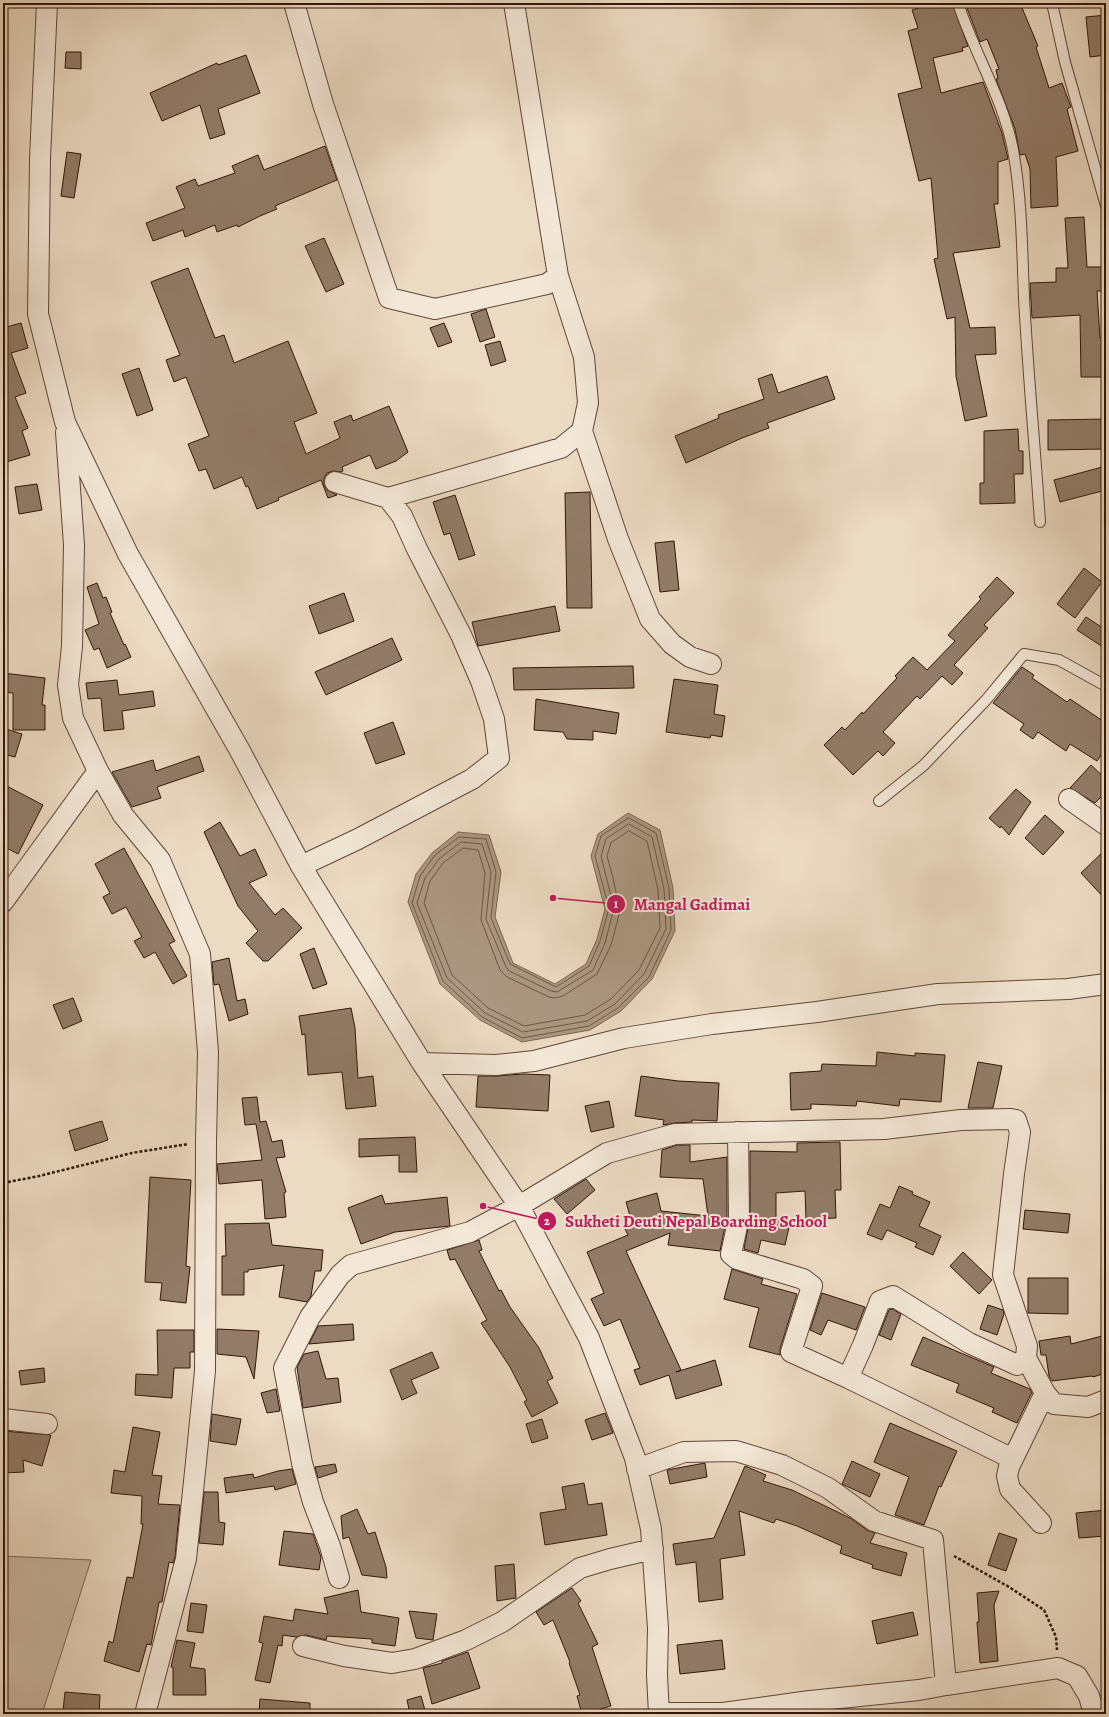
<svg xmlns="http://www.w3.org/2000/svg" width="1109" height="1717" font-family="Alegreya,serif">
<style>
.green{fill:#ccb9a3;stroke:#7e6756}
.water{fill:#ac9883;stroke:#7b6452}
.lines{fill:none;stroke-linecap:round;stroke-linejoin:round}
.shore{stroke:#6e5646;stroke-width:1}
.building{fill:#927c69;stroke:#311508}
.service-casing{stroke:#604637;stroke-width:12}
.minor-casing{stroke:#604637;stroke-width:22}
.path{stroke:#311508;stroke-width:2.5;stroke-dasharray:3 2;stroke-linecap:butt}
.service{stroke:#f3e8d8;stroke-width:10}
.minor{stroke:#f3e8d8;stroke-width:20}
.leader{fill:none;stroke:#c2185b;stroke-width:1.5}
.callout-dot{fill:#c2185b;stroke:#f3e8d8;stroke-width:1.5}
.mark-label{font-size:12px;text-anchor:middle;font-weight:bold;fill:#fff}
.callout-label{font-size:17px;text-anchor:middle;font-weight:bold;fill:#c2185b;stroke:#f3e8d8;stroke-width:4;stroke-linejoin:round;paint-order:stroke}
</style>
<rect width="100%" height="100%" fill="#ecdbc3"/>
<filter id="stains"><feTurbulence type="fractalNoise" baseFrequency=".005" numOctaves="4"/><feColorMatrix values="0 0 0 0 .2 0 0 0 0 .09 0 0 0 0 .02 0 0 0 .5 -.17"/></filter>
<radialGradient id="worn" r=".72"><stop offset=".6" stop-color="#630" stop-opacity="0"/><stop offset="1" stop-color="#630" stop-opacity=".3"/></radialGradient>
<path class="green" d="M3 1556 91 1560 42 1714H3Z"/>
<path class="water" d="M628 813 660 830 673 888 675 931 652 979 621 1011 590 1030 522 1042 480 1020 440 984 408 902 416 874 432 853 458 832 489 835 501 872 495 917 513 963 555 984 586 964 597 939 605 909 591 856 598 834Z"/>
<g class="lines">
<path class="shore" d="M629 818 656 833 669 888 671 930 649 977 618 1008 589 1026 522 1038 482 1017 443 981 412 903 420 876 435 855 459 837 486 839 496 872 491 918 510 964 556 987 589 966 600 941 609 908 595 856 601 836Z
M629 824 652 837 664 889 666 929 644 974 615 1004 587 1021 523 1032 485 1013 447 978 417 903 425 878 439 859 461 842 482 844 491 872 486 919 506 967 509 971 551 991 557 992 593 970 605 943 614 908 601 856 606 839Z
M629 831 647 841 658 890 660 928 639 970 611 999 585 1015 524 1026 488 1008 452 975 424 903 430 881 443 863 463 848 478 850 485 873 481 920 500 970 507 977 549 997 555 998 563 996 597 974 611 945 620 911 613 878 607 856 611 843Z"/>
</g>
<path class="building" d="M933 3H952L968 46 962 48 963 51 933 58 941 93 983 82 1002 133 1008 159 998 162V204H994L1000 247 953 253 970 328 995 327 996 354 975 355 987 416 965 421 956 376 955 317 947 319 934 259 938 258 931 178 919 181 898 94 922 88 908 31 918 28 912 10Z
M965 3H1020L1038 46 1036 47 1049 88 1062 83 1071 107 1067 109 1078 151 1056 157 1058 206 1031 208 1030 169 1025 154 1020 155 1015 129 996 79H998L996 70 999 69 987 39 980 42Z
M1106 15V55L1090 57 1086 17Z
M66 52H81V69L65 68Z
M246 55 260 93 218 109 225 134 210 139 200 105 162 121 150 93 217 63 218 65Z
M325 146 337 180 275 206 277 209 260 216 238 227 237 225 217 232 215 225 185 237 183 230 153 241 146 223 185 208 176 187 195 179 198 186 235 173 232 166 258 155 264 170Z
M67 152 81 154 74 198 61 196Z
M1084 217 1087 267H1106V291H1097L1100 338H1106V377H1081L1080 315 1032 318 1030 283 1056 282V268H1068L1065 218Z
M324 238 344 284 326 292 305 246Z
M188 268 215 338 224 335 234 363 288 341 317 413 294 422 306 454 340 438 334 422 351 415 353 421 389 406 408 452 396 461 376 469 370 455 342 467 343 471 341 472 333 471 327 473 324 478V485L327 490 337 495 328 498 321 480 278 498 279 500 257 509 248 486 246 487 242 477 214 489 206 469 199 471 188 444 209 436 186 377 174 382 166 360 180 355 151 282Z
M486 309 495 337 480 342 471 314Z
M21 323 28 348 11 353 26 393 15 397 28 428 22 431 30 455 6 462 3 454V328Z
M444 323 452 342 438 347 430 328Z
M500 341 506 361 491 366 485 345Z
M139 368 153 410 137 416 122 374Z
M772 374 778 393 827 376 835 399 767 423 769 428 742 438 686 463 675 436 719 418 718 415 764 399 758 379Z
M1106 419V449L1048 450V420Z
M1018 429 1019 451H1023V474H1014L1015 503 980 504V483H984V431Z
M1106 466V490L1060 502 1054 480Z
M37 484 42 510 19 514 15 487Z
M590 492 592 608H567L565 493Z
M455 495 475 555 459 560 450 533 444 535 433 502Z
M674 541 679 590 660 592 655 543Z
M1084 568 1102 582 1075 618 1057 604Z
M997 577 1014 593 984 625 988 628 954 665 963 673 952 685 942 676 920 699 917 696 883 732 895 743 883 756 878 751 853 775 824 745 842 727 845 730 862 712 863 714 897 678 895 676 913 657 927 670 955 641 948 635 981 599 979 597Z
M97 583 103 598 106 597 112 612 110 613 124 645 125 644 131 657 107 668 99 648 94 650 85 630 99 624 87 587Z
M344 593 354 621 319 634 309 606Z
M555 606 560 631 478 646 472 622Z
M1086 617 1106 630V649L1077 630Z
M392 638 402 660 326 695 315 672Z
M633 666 634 688 514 690 513 668Z
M1022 667 1034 675 1032 678 1067 702 1070 699 1106 723V748L1097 761 1070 744 1066 751 1038 732 1033 739 1020 730 1024 724 993 703Z
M3 673 45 678 42 705H45V730H13V693L3 692Z
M674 679 718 685 714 714 725 716 722 737 711 735 710 738 666 732Z
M117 680 119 695 153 691 155 706 122 711 124 729 104 731 101 698 88 699 86 683Z
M536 699 619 713 616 734 593 731V740L567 739 563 732 534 730Z
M393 722 405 754 376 764 364 733Z
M3 728 22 734 15 757 3 754Z
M199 756 204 771 157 787 161 798 132 807 112 772 153 760 156 771Z
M1091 765 1106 779V792L1095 803 1070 788Z
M3 784 43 805 18 854 3 846Z
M1016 789 1031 802 1009 835 1001 826 1000 828 989 818Z
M1045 815 1064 832 1043 855 1025 838Z
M220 822 240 856 255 849 267 875 249 883 275 915 283 908 302 928 268 961H263L246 943 258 931 238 906 204 832Z
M124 848 175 941 169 944 187 976 173 984 155 952 144 958 134 941 142 937 126 907 112 914 103 897 110 893 95 864Z
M1106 849V900L1081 873Z
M314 948 327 984 313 989 300 954Z
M229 958 237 1001 245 999 248 1014 229 1021 219 984 214 985 212 962Z
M73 998 82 1021 63 1029 53 1005Z
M351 1008 355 1028 358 1078 373 1076 376 1106 346 1109 342 1072 308 1075 305 1034 302 1035 299 1016Z
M877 1052 915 1056V1053L945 1055 941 1102 900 1099 899 1106 857 1101 856 1106 811 1104V1109L791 1110 790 1073 821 1071 822 1064 876 1066Z
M978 1062 1002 1066 993 1108H968Z
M523 1074 550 1075 548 1111 476 1107 478 1076H497Z
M641 1076 678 1081 719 1083 717 1121 692 1120V1122L675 1123 663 1125 664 1120 635 1116Z
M257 1097 260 1122 266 1121 272 1142 282 1140 285 1157 276 1158 286 1192 284 1193 286 1217 265 1219 262 1180 219 1184 217 1164 262 1160 256 1124 245 1125 242 1098Z
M609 1101 614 1127 591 1132 585 1106Z
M102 1121 108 1140 75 1151 69 1131Z
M415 1137 417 1172H399V1155L359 1157V1139Z
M840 1142 841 1190H835L836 1218 806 1219 805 1191 776 1193V1220L790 1223 785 1245 761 1240 758 1253 744 1249 750 1217V1151L797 1152V1143Z
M677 1145H690V1162L727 1157V1216L720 1251 668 1245 670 1233 626 1251 681 1370 676 1372 715 1360 722 1385 676 1399 669 1375 640 1385 634 1370 640 1368 620 1319 604 1326 591 1299 604 1293 587 1252 628 1235 624 1227 632 1223 626 1202 657 1193 661 1211 708 1216 703 1179 660 1177 662 1150Z
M150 1177 191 1180 186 1266 190 1267 186 1303 160 1300 162 1283 145 1282Z
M586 1179 595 1190 567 1214 554 1199Z
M899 1186 913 1192 912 1194 930 1202 919 1226 941 1236 933 1255 915 1247 917 1243 887 1230 882 1240 867 1234 880 1204 890 1208Z
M382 1195 385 1204 447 1197 450 1226 395 1232 361 1244 348 1208Z
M1025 1210 1070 1214 1068 1233 1023 1229Z
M269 1223 272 1245 323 1250 321 1271H315L311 1296 307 1302 279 1297 284 1265 248 1270V1272H244V1295H222V1256H226L225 1224Z
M479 1240 482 1250 479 1251 499 1291 501 1290 510 1307 539 1348 553 1378 547 1381 558 1403 532 1417 524 1402 527 1400 510 1367 481 1323 487 1320 455 1259 450 1260 447 1250Z
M963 1252 992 1280 979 1294 950 1266Z
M732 1269 763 1279 761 1284 797 1294 780 1349V1355L749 1347 759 1308 724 1299Z
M1028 1278H1068V1314L1028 1313Z
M822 1293 865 1307 856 1330 828 1320 821 1335 810 1330Z
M988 1305 1003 1310 1004 1314 997 1335 980 1329Z
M892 1309 901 1314 891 1340 879 1335 889 1310Z
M353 1324 354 1340 309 1344 318 1326Z
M217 1329 259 1331 254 1379 246 1357 217 1354Z
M157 1330H194V1352H190V1368H174L172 1398 135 1395 136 1374 158 1375Z
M1106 1335V1373L1093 1377 1092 1376 1052 1381 1049 1376 1046 1355H1041L1039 1341 1070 1336 1071 1344Z
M923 1337 994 1367 991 1373 1030 1389 1032 1392 1017 1423 992 1412 994 1408 956 1392 959 1384 911 1365Z
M318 1351 326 1379 338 1378 341 1402 303 1408 297 1367 304 1354Z
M432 1352 439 1368 411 1380 417 1393 402 1400 390 1370Z
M44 1368 45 1382 21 1385 19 1371Z
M276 1389 280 1411 267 1413 261 1393Z
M605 1413 613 1433 592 1440 585 1420Z
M212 1414 241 1419 236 1445 210 1441Z
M542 1419 548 1438 532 1443 526 1424Z
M890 1423 957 1451 941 1487 939 1486 924 1525 895 1515 909 1477 874 1462Z
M133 1427 160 1432 152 1475 162 1476 158 1504 180 1505 175 1557 173 1563 169 1562 162 1602H159L151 1645 147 1644 139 1672 104 1661 109 1641 113 1643 127 1577 133 1578 143 1524H141L142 1496 111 1493 114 1470 125 1472Z
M3 1431 51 1435 42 1466 23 1460 24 1472 3 1473Z
M852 1461 880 1474 870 1497 842 1484Z
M705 1463 707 1477 670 1484 667 1470Z
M335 1464 337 1472 318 1478 315 1467Z
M745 1466 766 1475 763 1481 792 1490 850 1518 867 1530 875 1533 870 1543 907 1553 901 1576 872 1568 873 1565 840 1553 842 1546 797 1526 776 1519 774 1523 739 1511 745 1555 720 1559 723 1599 699 1602 696 1562 676 1565 673 1544 714 1538Z
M292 1469 296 1484 275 1490 274 1486 226 1493 224 1478 253 1474 254 1478 278 1471Z
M584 1483 588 1505 602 1503 607 1535 545 1545 540 1513 566 1509 562 1487Z
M204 1492H218L219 1522 225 1523 223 1545 199 1543Z
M357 1509 368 1534 375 1532 386 1567 387 1578 362 1575 349 1537 343 1539 341 1516Z
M1106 1510V1536L1079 1538 1076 1513Z
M284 1531 313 1534 321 1557 319 1570 279 1565Z
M999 1533 1017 1539 1006 1571 988 1565Z
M514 1564 516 1598 497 1601 495 1566Z
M572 1588 581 1601 578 1603 598 1644 592 1647 611 1706 584 1714H582L577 1696 580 1695 569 1663 570 1662 553 1620 544 1625 536 1612Z
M358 1590 361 1612 399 1618 395 1646 372 1643V1639L327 1636 326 1640 306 1635 296 1637 283 1635 282 1646 278 1645 270 1683 255 1680 263 1643 259 1642 264 1616 293 1621 295 1609 328 1614 324 1598Z
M999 1591 994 1605 998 1661 980 1663 977 1622H979L977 1593Z
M191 1603 207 1605 203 1633 187 1631Z
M409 1611 437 1614 433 1640 416 1638Z
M913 1612 918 1635 877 1644 872 1621Z
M177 1640 195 1643 190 1667 205 1669 206 1695H173V1667H171Z
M722 1640 725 1669 680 1674 677 1645Z
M468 1652 480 1688 432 1704 423 1668 442 1663V1661Z
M65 1692 100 1695 99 1714 63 1711Z
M421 1696 426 1714H410L407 1700Z
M260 1699 310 1703V1714H259Z"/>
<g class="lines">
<g class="service-casing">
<path id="service" d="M958 3C974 53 1003 98 1013 150 1022 199 1022 249 1024 298 1028 373 1035 447 1040 522
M1052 3 1065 62 1106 206
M879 801 924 765 986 700 1024 654 1059 660 1106 686"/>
</g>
<g class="minor-casing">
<path id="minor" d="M47 3 40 158 38 314 65 422 128 554 239 749 301 866 422 1063 519 1206 589 1338 635 1458 651 1529 658 1628 657 1675 659 1714
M294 3 323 104 389 298 435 309 547 284 558 276
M514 3 558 276 584 357 588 403 582 431 618 539 650 619 672 644 690 657 711 664
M66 432 74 545 72 646 68 685 73 718 98 771 123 815 160 860 200 954 208 1052 206 1141 205 1371 196 1462 186 1559 145 1714
M335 482 388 498 561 448 582 431
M1069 799 1106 825
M301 866 358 839 472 779 499 758 494 719 481 681 461 635 417 549 402 516 388 498
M3 902 98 771
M422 1063 496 1065 534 1061 624 1038 712 1024 817 1012 938 994 1068 989 1106 984
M1026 1358 1045 1393 1054 1404 1088 1407 1106 1400
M848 1378 1013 1459
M3 1419 47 1424
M637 1469 684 1452 736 1451 782 1465 828 1488 874 1521 933 1540 946 1685
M1041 1523 1010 1489 1007 1476 1009 1467 1045 1393
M339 1578 330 1546 313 1502 302 1463 284 1368 310 1317 340 1275 351 1265 470 1232 519 1206 607 1153 675 1134 884 1129 961 1120 1011 1119 1016 1120 1020 1132 1014 1174 1003 1275 1027 1346 1026 1358 1017 1365 969 1343 893 1296 880 1301 863 1345 848 1378 791 1352 812 1286 803 1279 737 1259 731 1254 739 1217 738 1132
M303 1646 344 1656 392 1663 415 1659 466 1640 502 1622 580 1568 610 1559 653 1549
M659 1713H723L810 1701 919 1690 946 1685 1058 1668 1077 1676 1089 1696 1094 1714"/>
</g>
<path class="path" d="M3 1183 39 1176 132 1153 188 1144
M954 1556 1009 1587 1044 1610 1056 1637 1057 1650"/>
<use href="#service" class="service"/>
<use href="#minor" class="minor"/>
</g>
<path class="leader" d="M553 898L616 904M483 1206L547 1221"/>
<g class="callout-dot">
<circle cx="553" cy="898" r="4"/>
<circle cx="483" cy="1206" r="4"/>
<circle cx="616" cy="904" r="10"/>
<circle cx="547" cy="1221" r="10"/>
</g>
<g class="mark-label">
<text x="616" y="908">1</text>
<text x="547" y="1225">2</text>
</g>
<g class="callout-label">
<text x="692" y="910">Mangal Gadimai</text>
<text x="696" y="1227">Sukheti Deuti Nepal Boarding School</text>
</g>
<rect width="1109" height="1717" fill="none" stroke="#ecdbc3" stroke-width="16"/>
<rect x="4" y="4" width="1101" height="1709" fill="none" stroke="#311508" stroke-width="2"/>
<rect x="8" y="8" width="1093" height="1701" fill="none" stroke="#311508"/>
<rect width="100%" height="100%" filter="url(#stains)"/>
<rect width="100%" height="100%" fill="url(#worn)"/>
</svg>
